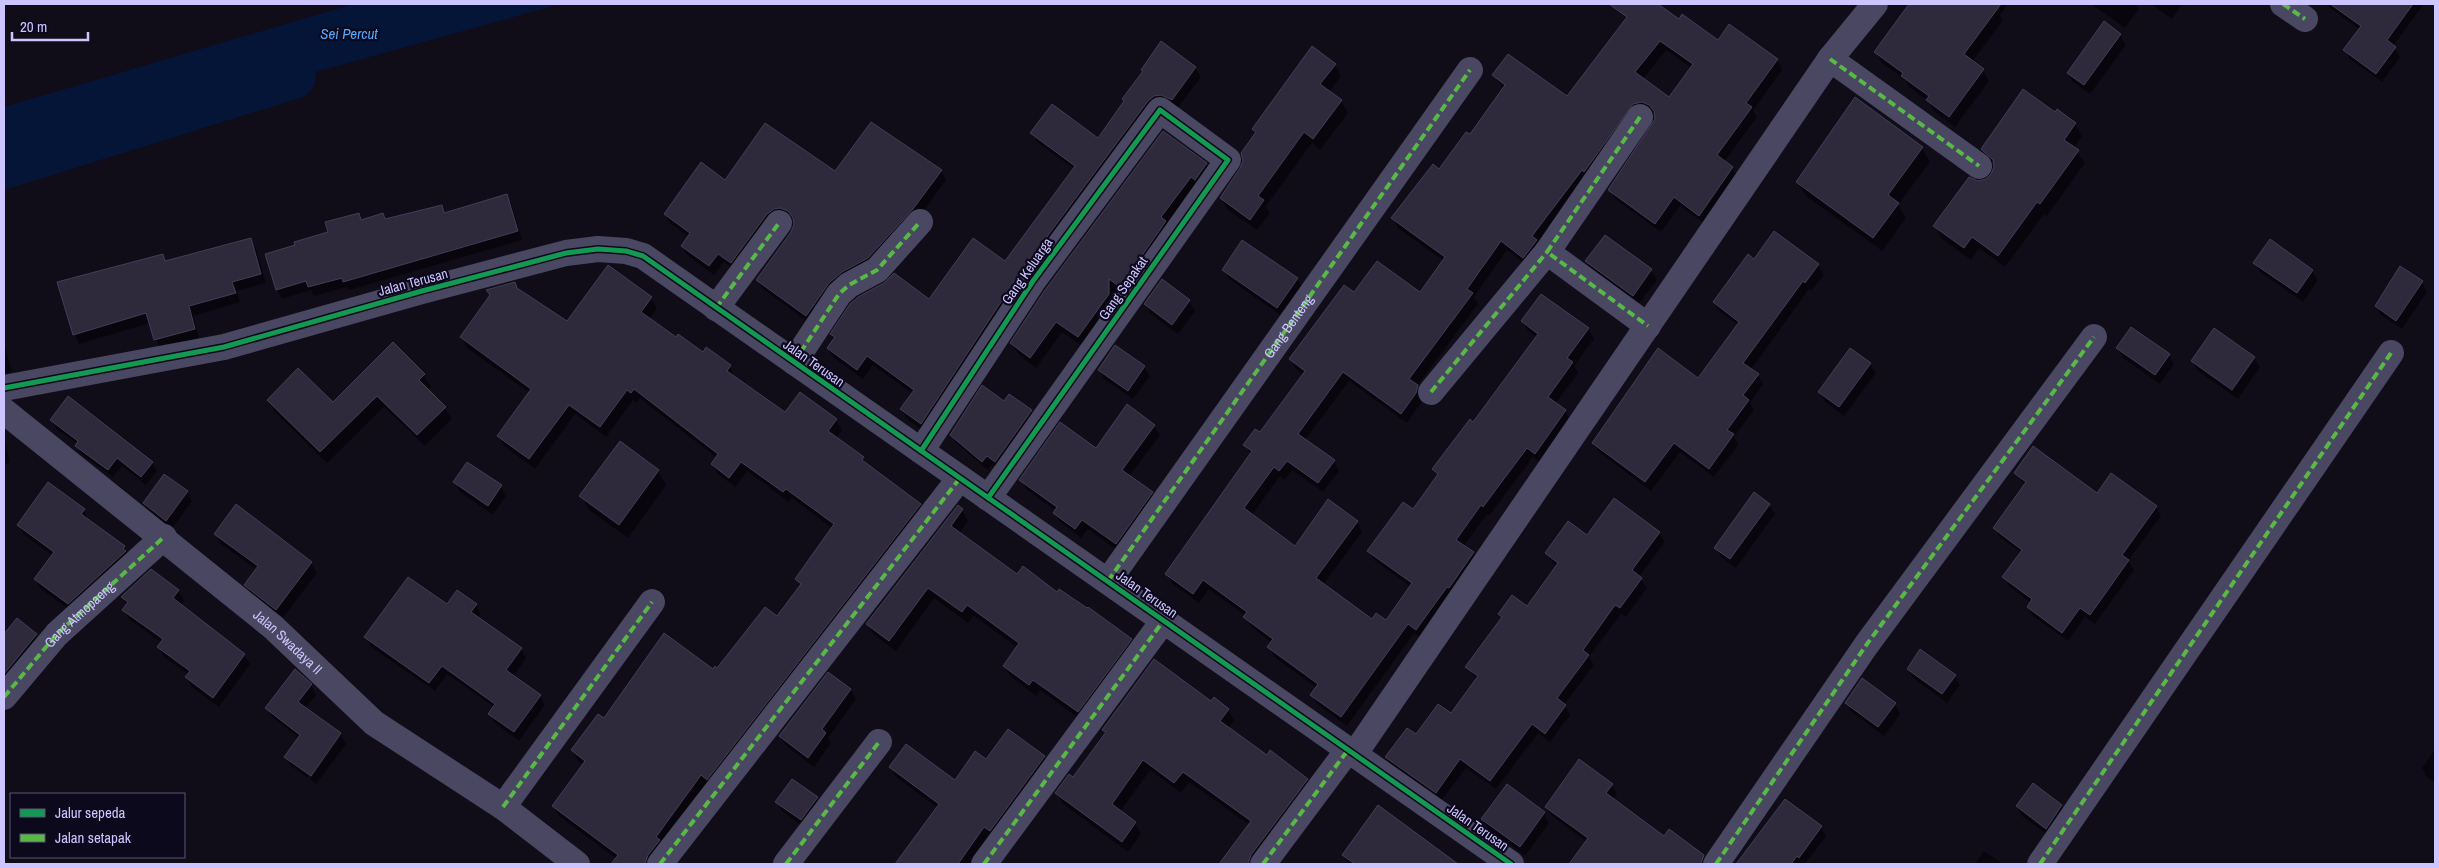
<svg xmlns="http://www.w3.org/2000/svg" width="2439" height="868" font-family="'Archivo Narrow',sans-serif">
<style>
.water{fill:#051538}
.shadow{fill:#0007;fill-rule:evenodd}
.lines{fill:none;stroke-linecap:round;stroke-linejoin:round}
.river{stroke:#051538;stroke-width:46}
.building{fill:#2e2a3c;stroke:#433e58;fill-rule:evenodd}
.minor{stroke:#494762;stroke-width:26}
.quiet{stroke:#58b947;stroke-width:4;stroke-dasharray:8 4;stroke-linecap:butt}
.cycleway-casing{stroke:#0d091c;stroke-width:8}
.cycleway{stroke:#139951;stroke-width:5}
.labels{text-anchor:middle;stroke-width:4.5;stroke-linejoin:round;paint-order:stroke}
.street-label{font-size:14px;fill:#cdc5ff;stroke:#0d091c}
.water-label{font-size:15px;font-style:italic;fill:#53a9ff;stroke:#0d091c}
</style>
<rect width="100%" height="100%" fill="#100d18"/>
<path class="water" d="M354 4H560L236 94 4 164V107Z"/>
<path class="shadow" d="M1629 4H1656L1679 20 1718 41 1777 60 1782 70 1753 111 1757 117 1724 162 1732 168 1737 177 1705 224 1680 206 1661 232 1615 199 1610 190 1656 119 1655 114 1648 112 1529 267 1507 250 1474 297 1478 304 1417 386 1423 396 1421 403 1407 423 1349 381 1305 440 1334 461 1339 471 1323 492 1292 470 1285 480 1280 476 1252 515 1295 547 1357 522 1362 532 1323 585 1372 620 1386 622 1411 587 1374 560 1369 551 1413 511 1438 477 1433 469 1473 424 1537 337 1528 331 1523 322 1588 329 1594 339 1574 366 1578 373 1555 404 1565 411 1571 421 1540 463 1533 457 1489 516 1487 514 1464 546 1473 552 1479 562 1422 639 1414 633 1347 726 1317 704 1312 695 1317 688 1274 657 1269 647 1272 643 1251 627 1246 616 1209 589 1199 603 1172 583 1167 574 1251 455 1245 445 1260 434 1303 375 1296 369 1290 359 1354 294H1420L1444 261 1398 228 1393 218 1470 136 1504 89 1493 75 1567 98 1626 19 1623 13ZM1666 50 1692 68 1670 99 1643 79Z
M1907 4H2008L2000 15 2003 20 1972 62 1983 70 1989 81 1955 127 1934 111 1928 101 1909 87 1905 80 1882 63 1876 52 1907 8Z
M2091 4H2136L2139 9 2125 28Z
M2151 4H2182L2172 19Z
M2325 4H2424L2393 46 2400 57 2382 82 2350 59 2345 50 2360 30Z
M2104 23 2120 35 2126 45 2090 94 2073 82 2068 73Z
M1335 65 1341 76 1329 92 1341 101 1348 113 1320 150 1312 143 1266 206 1270 213 1257 230 1228 210 1221 198 1242 169 1256 134 1254 129Z
M1195 67 1201 77 1177 109 926 433 906 418 901 409 912 393 873 365 863 379 834 358 828 348 835 339 832 334 929 300 1005 262 1074 169 1037 142 1032 133 1098 139 1144 72 1142 70Z
M2056 114 2075 124 2082 136 2074 148 2085 163 2047 216 2044 214 2005 267 1979 248 1971 260 1942 239 1935 226 1978 182 1986 181 1992 175 1995 167 1982 149Z
M1163 133 1206 164 1212 175 1126 297 1115 288V305L1084 347 1062 332 1036 368 1018 354 1011 343Z
M1922 148 1930 162 1898 205 1906 218 1882 251 1806 196 1797 182Z
M941 171 946 180 918 219 812 325 763 289 757 280 792 232 795 220 786 217 737 271 724 262 714 275 687 255 682 246 689 237 670 223 665 214 725 181 835 173Z
M506 196 512 205 522 240 349 290 347 287 314 296 311 290 282 299 277 290 297 246 330 233 359 214 362 221 383 215 386 220 441 207 445 214Z
M1774 233 1818 265 1824 275 1811 291 1809 289 1751 370 1758 375 1763 384 1750 403 1754 410 1734 437 1738 445 1714 477 1680 452 1651 491 1599 452 1593 443 1698 379 1738 325 1720 312 1714 302 1755 260Z
M1605 236 1651 270 1657 280 1638 305 1592 271 1587 262Z
M250 240 256 249 266 283 237 291 240 302 193 316 199 338 160 349 150 323 79 344 74 334 162 255 166 262Z
M2255 263 2312 271 2318 280 2303 302 2260 272Z
M1223 270 1297 279 1303 288 1283 317 1229 279Z
M1162 281 1189 301 1195 311 1178 334 1151 314 1145 304Z
M2422 282 2427 292 2402 329 2381 315 2376 306Z
M515 283 519 291 568 323 651 298 657 308 649 319 676 339 730 366 735 378 785 414 836 420 842 430 836 438 863 458 868 466 920 505 926 515 655 864H619L617 859 559 816 553 806 584 765 578 761 572 750 604 720 717 670 777 618 801 586 796 579 832 528 792 498 789 502 747 471 735 487 718 474 712 464 717 458 640 398 637 403 633 400 606 437 575 414 535 469 504 446 498 436 530 393 467 348 461 337Z
M4 343 12 372 4 374Z
M2117 348 2169 355 2174 364 2160 384 2123 358Z
M2254 358 2260 367 2238 399 2198 371 2192 361Z
M1870 364 1876 373 1844 416 1825 402 1819 392Z
M1144 367 1150 376 1133 399 1104 379 1099 370Z
M424 375 431 387 427 390 445 408 452 419 425 446 384 407 327 463 275 412 268 400 333 404Z
M1004 403 1031 411 1036 420 1000 470 992 464 988 470 956 443 951 435Z
M52 420 152 463 157 471 146 485 122 466 113 477 81 454 76 446 78 444 56 429Z
M1154 426 1160 435 1129 477 1152 493 1157 502 1121 553 1088 529 1081 538 1060 522 1054 513 1056 511 1026 489 1021 480Z
M4 435 10 463 4 464Z
M658 471 666 485 628 538 589 510 581 496Z
M2015 473 2097 495 2156 507 2161 516 2128 561 2134 570 2095 624 2085 617 2068 641 2033 616 2028 607 2031 603 2009 586 2004 577 2021 553 2000 537 1994 528 2025 485Z
M455 482 501 486 506 496 493 515 460 492Z
M187 492 192 501 172 529 149 513 144 503Z
M1769 505 1775 514 1736 568 1721 557 1716 548Z
M236 506 311 563 317 573 282 619 251 594 246 585 257 570 221 544 216 535Z
M84 510 88 521 124 546 129 556 74 613 41 589 35 579 52 555 24 535 19 525Z
M962 510 968 521 959 534 1018 576 1057 593 1131 640 1137 651 1084 722 1040 690 1036 696 1011 677 1004 666 1018 648 974 616 968 623 934 598 896 651 874 635 867 624Z
M1659 533 1665 542 1639 577 1647 588 1626 617 1621 614 1589 657 1594 665 1564 705 1570 715 1550 742 1538 733 1496 789 1466 768 1441 801 1392 767 1387 758 1451 715 1477 680 1467 667 1502 618 1500 614 1527 608 1557 567 1552 562 1546 553 1587 536Z
M151 571 178 591 184 600 180 605 244 655 250 664 219 707 192 687 186 678 189 675 164 657 158 647 162 643 129 619 124 610 127 605 122 597Z
M476 605 481 614 478 618 521 649 526 658 513 677 540 696 545 705 519 741 495 723 490 714 494 707 447 674 435 691 371 647 366 637 447 606Z
M17 620 36 635 41 644 4 688V636Z
M1908 669 1955 676 1960 685 1947 703 1913 678Z
M311 685 316 695 305 709 340 734 346 744 316 784 310 779 341 736H338L308 778 291 766 286 757 299 738 272 717 267 708Z
M850 689 856 699 828 738 831 743 814 767 785 745 780 736Z
M1211 703 1228 710 1234 720 1229 728 1267 756 1307 779 1313 790 1258 864H1221L1250 825 1189 782 1181 793 1150 770 1120 812 1135 823 1141 834 1128 852 1063 804 1057 793 1074 779 1106 734 1103 730Z
M1846 703 1895 704 1900 714 1884 736 1852 712Z
M2435 749V783L2427 777 2422 768Z
M1044 757 1050 766 990 836 970 864H895L938 808 896 777 890 767 955 782 986 761Z
M1612 785 1617 794 1613 800 1665 837 1703 855 1708 864H1578L1575 858 1587 842 1552 816 1546 807Z
M817 798 822 808 806 829 782 811 777 802Z
M2061 806 2067 815 2052 838 2022 816 2017 807Z
M1544 813 1549 823 1525 856 1488 828 1483 819Z
M1821 827 1826 836 1805 864H1743L1741 860Z
M1984 851 2003 864H1975Z
M1343 855 1445 856 1450 864H1349Z"/>
<g class="lines">
<path class="river" d="M4 166 293 76"/>
</g>
<path class="building" d="M1609 4H1658L1679 19 1682 14 1718 40 1729 24 1778 59 1746 103 1752 107 1717 155 1733 167 1699 216 1674 197 1655 224 1608 190 1655 119 1654 111 1649 105 1642 102 1633 104 1584 172 1582 170 1532 236 1537 240 1523 258 1501 241 1467 289 1473 293 1409 379 1418 385 1416 393 1401 414 1343 372 1298 434 1335 460 1318 483 1287 461 1279 471 1274 467 1244 508 1295 546 1328 499 1358 521 1316 578 1372 619 1376 613 1386 620 1412 583 1367 551 1403 502 1413 509 1438 474 1432 469 1470 419 1473 422 1538 334 1521 321 1541 294 1589 328 1567 358 1573 362 1548 397 1566 410 1535 454 1527 448 1483 507 1481 505 1456 540 1474 552 1449 588 1447 587 1416 630 1408 624 1341 717 1310 695 1318 684 1267 647 1273 639 1243 617 1247 612 1203 580 1193 594 1165 574 1252 451 1243 445 1255 429 1260 432 1305 371 1289 359 1344 285 1354 292 1377 261 1420 292 1445 257 1391 218 1433 164 1439 169 1466 132 1470 134 1505 85 1492 75 1508 54 1567 96 1627 17ZM1660 41 1693 64 1669 97 1635 72Z
M1909 4H2001L1964 54 1984 69 1949 117 1926 100 1929 96 1901 76 1903 73 1874 52Z
M2330 4H2413L2387 40 2396 47 2376 74 2343 50 2361 26Z
M2104 21 2121 34 2084 85 2067 73Z
M1161 41 1196 67 1172 100 1161 95 1154 96 1148 101 1020 273 921 424 900 409 914 390 867 356 857 370 827 348 835 337 830 334 850 304 858 297 884 283 894 273 929 299 973 238 1005 261 1075 166 1030 133 1052 104 1098 138 1124 101 1122 99 1143 71 1141 70Z
M1312 46 1336 64 1320 84 1342 100 1313 139 1304 132 1258 196 1264 200 1250 220 1220 198 1240 168 1243 161 1241 153 1256 132 1252 129Z
M2023 89 2055 112 2057 109 2076 123 2064 140 2079 150 2040 204 2037 202 1998 256 1972 237 1964 248 1933 226 1969 177 1978 181 1986 179 1991 174 1994 167 1993 160 1981 149Z
M1855 97 1923 147 1888 195 1899 203 1873 238 1796 182Z
M871 122 942 170 913 209 868 258 842 272 829 283 806 316 756 280 791 232 794 224 793 218 788 211 780 208 774 209 767 214 731 263 718 254 709 266 681 246 690 233 664 214 701 162 725 180 765 123 835 171Z
M1163 131 1207 163 1195 180 1191 177 1161 217 1166 221 1120 287 1109 279V294L1078 337 1056 322 1030 358 1010 343 1045 290Z
M507 194 518 231 343 282 342 278 308 287 306 281 276 290 265 254 295 245 294 242 328 232 325 222 359 213 361 220 383 213 385 219 442 205 444 213Z
M1774 231 1819 264 1805 283 1803 281 1743 363 1759 374 1743 395 1749 400 1727 430 1734 434 1709 469 1674 443 1645 482 1592 443 1658 348 1698 378 1739 322 1713 302 1748 254 1754 259Z
M1605 235 1652 269 1633 296 1585 261Z
M251 238 261 274 232 282 236 293 189 306 195 329 154 340 146 313 73 335 57 282 163 254 165 261Z
M2270 239 2313 270 2297 293 2253 263Z
M1242 240 1298 278 1277 308 1222 270Z
M608 265 652 297 641 312 676 337 678 334 703 352 706 347 731 365 727 371 785 412 800 392 837 419 828 431 864 457 862 460 921 504 707 780 701 775 656 837 660 840 648 855 645 864H611L618 855 552 806 585 761 571 750 598 714 604 718 664 633 713 669 715 666 717 668 765 607 777 616 801 584 795 579 834 524 786 489 783 492 741 462 729 478 711 464 718 454 634 389 631 393 627 390 600 427 569 405 529 459 497 436 531 389 460 337 490 295 486 290 515 282 517 288 567 321Z
M2400 266 2423 281 2396 321 2375 306Z
M1162 279 1190 300 1172 325 1144 304Z
M2131 327 2170 354 2155 375 2116 348Z
M2214 328 2255 357 2232 390 2191 361Z
M393 342 425 374 419 380 446 407 417 435 377 396 320 452 267 400 298 368 333 402Z
M1115 345 1145 366 1128 391 1098 370Z
M1850 348 1871 363 1839 407 1818 392Z
M982 385 1004 401 1009 394 1032 410 995 462 987 456 982 462 950 435Z
M68 396 153 462 141 477 117 458 108 470 75 446 78 441 50 420Z
M1127 404 1155 425 1122 470 1153 492 1116 544 1082 520 1075 529 1053 513 1057 507 1019 480 1060 422 1096 448Z
M620 441 659 470 619 525 579 496Z
M2033 446 2097 493 2111 473 2157 506 2122 555 2129 560 2090 615 2080 608 2062 633 2027 607 2032 599 2002 577 2022 550 1993 528 2026 482 2014 473Z
M467 462 502 485 488 506 453 482Z
M164 474 188 491 166 521 143 503Z
M48 482 85 509 81 514 125 546 123 549 126 551 68 604 34 579 54 552 17 525Z
M1754 492 1770 504 1730 559 1714 548Z
M1614 498 1660 532 1632 570 1642 578 1620 608 1615 605 1583 650 1589 655 1557 698 1566 705 1545 734 1532 724 1490 781 1460 759 1436 793 1385 757 1407 728 1416 734 1438 704 1451 713 1478 676 1465 667 1502 617 1498 614 1512 595 1527 606 1558 563 1545 553 1568 521 1587 535Z
M236 504 312 562 276 610 244 585 258 566 214 534Z
M958 505 963 509 951 526 1017 574 1023 566 1057 592 1059 589 1087 608 1088 607 1132 639 1078 712 1033 680 1029 685 1003 666 1019 643 967 605 962 612 928 588 889 641 866 624Z
M151 569 179 590 173 598 245 654 213 698 185 677 190 671 157 647 163 639 122 610 128 602 121 597Z
M408 577 447 604 457 590 477 604 471 612 522 648 506 670 541 695 514 732 488 714 495 704 442 666 429 683 364 637Z
M17 618 37 634 4 674V634Z
M1920 649 1956 675 1942 694 1907 669Z
M1154 659 1211 701 1214 697 1229 709 1220 721 1267 755 1270 750 1308 779 1251 855 1248 864H1219L1251 821 1183 772 1174 783 1143 760 1112 804 1136 822 1122 842 1055 793 1069 774 1073 777 1106 732 1102 730Z
M295 669 312 684 298 702 341 733 311 776 284 757 300 735 265 708Z
M828 672 851 689 822 729 826 733 808 758 779 736Z
M1862 678 1896 703 1878 727 1845 703Z
M1008 729 1045 756 990 831 984 827 958 864H895L939 804 889 767 906 744 955 780 975 751 986 759Z
M1579 759 1613 784 1606 793 1664 836 1669 829 1704 855 1701 864H1569L1588 838 1545 807Z
M792 779 818 797 801 820 775 802Z
M2033 783 2062 805 2046 829 2016 806Z
M1507 784 1545 812 1520 847 1481 819Z
M1785 799 1822 826 1799 858 1797 856 1791 864H1736Z
M1378 805 1420 836 1458 864H1355L1342 855Z"/>
<g class="lines">
<g class="minor">
<path d="M2283 4 2305 19"/>
<path d="M1830 59 1979 166"/>
<path d="M1640 117 1547 252 1648 326"/>
<path d="M716 308 779 223"/>
<path d="M794 362 839 294 849 285 877 270 920 222"/>
<path d="M4 388 224 347 422 291 566 253 598 249 626 251 643 256 1511 864"/>
<path d="M1431 392 1547 252"/>
<path id="s1" d="M4 411 273 627 374 723 503 807 577 864"/>
<path d="M921 451 1033 281 1160 110 1228 160 988 498"/>
<path id="s2" d="M1108 581 1470 70"/>
<path id="s3" d="M4 697 57 634 164 537"/>
<path d="M1354 755 1830 59 1875 4"/>
<path d="M503 807 652 602"/>
<path d="M660 864 960 478"/>
<path d="M786 864 879 742"/>
<path d="M984 864 1164 620"/>
<path d="M1263 864 1348 750"/>
<path d="M1716 864 1867 644 2094 337"/>
<path d="M2040 864 2391 353"/>
</g>
<path class="quiet" d="M2283 4 2305 19
M1830 59 1979 166
M1640 117 1547 252 1648 326
M716 308 779 223
M794 362 839 294 849 285 877 270 920 222
M1431 392 1547 252
M1108 581 1470 70
M4 697 57 634 164 537
M503 807 652 602
M660 864 960 478
M786 864 879 742
M984 864 1164 620
M1263 864 1348 750
M1716 864 1867 644 2094 337
M2040 864 2391 353"/>
<g class="cycleway-casing">
<path id="cycleway" d="M4 388 224 347 422 291 566 253 598 249 626 251 643 256 1511 864
M921 451 1033 281 1160 110 1228 160 988 498"/>
</g>
<use href="#cycleway" class="cycleway"/>
</g>
<g class="labels">
<g class="street-label">
<text transform="translate(1027 271) rotate(-55)" y="5">Gang Keluarga</text>
<text transform="translate(413 282) rotate(-15)" y="5">Jalan Terusan</text>
<text transform="translate(1123 288) rotate(-55)" y="5">Gang Sepakat</text>
<text dy="5" stroke="none"><textPath href="#s2" startOffset="312">Gang Benteng</textPath></text>
<text transform="translate(814 363) rotate(35)" y="5">Jalan Terusan</text>
<text transform="translate(1147 594) rotate(35)" y="5">Jalan Terusan</text>
<text dy="5" stroke="none"><textPath href="#s3" startOffset="112">Gang Atmopaeng</textPath></text>
<text dy="5" stroke="none"><textPath href="#s1" startOffset="366">Jalan Swadaya II</textPath></text>
<text transform="translate(1478 827) rotate(35)" y="5">Jalan Terusan</text>
</g>
<g class="water-label">
<text x="349" y="39">Sei Percut</text>
</g>
</g>
<rect width="2439" height="868" fill="none" stroke="#cdc5ff" stroke-width="10"/>
<rect x="10" y="793" width="175" height="65" fill="#0d091c" stroke="#5a5477"/>
<rect x="20" y="809" width="25" height="8" fill="#139951" stroke="#5a5477"/>
<text x="55" y="818" font-size="15" fill="#cdc5ff">Jalur sepeda</text>
<rect x="20" y="834" width="25" height="8" fill="#58b947" stroke="#5a5477"/>
<text x="55" y="843" font-size="15" fill="#cdc5ff">Jalan setapak</text>
<path d="M12 32v8h76v-8" fill="none" stroke="#cdc5ff" stroke-width="2.5"/>
<text x="20" y="32" font-size="15" fill="#cdc5ff" stroke="#0d091c" stroke-width="4" paint-order="stroke">20 m</text>
</svg>
